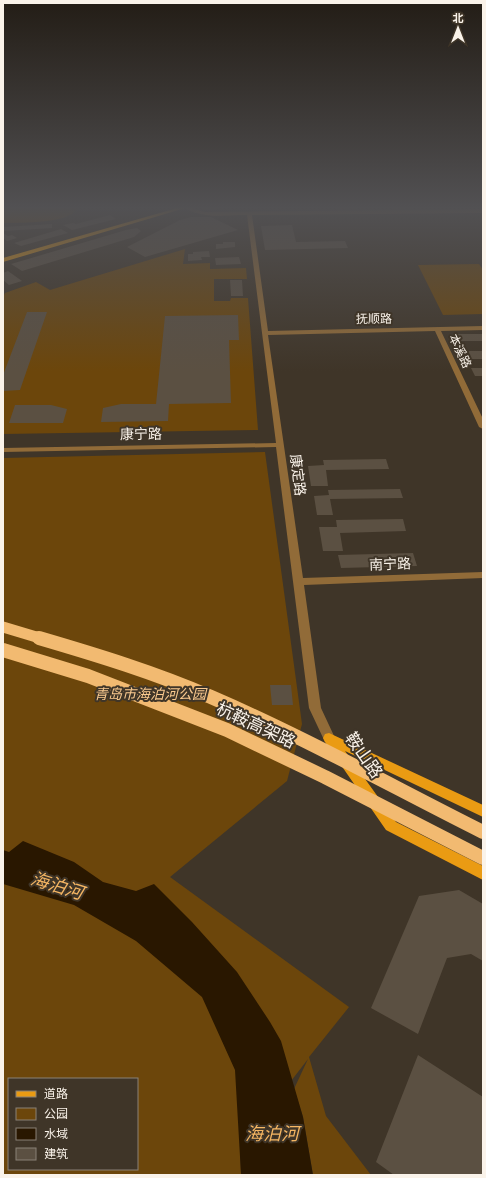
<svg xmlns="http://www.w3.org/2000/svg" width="486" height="1178" font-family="Bitter,'Noto Sans SC',serif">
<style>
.green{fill:#6c460b;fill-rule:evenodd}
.water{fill:#291700}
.building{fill:#5b5042}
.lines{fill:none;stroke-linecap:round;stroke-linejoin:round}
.minor{fill:#916b38;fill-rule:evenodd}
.major{fill:#ea9b13;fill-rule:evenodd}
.highway-bridge-far1{stroke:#f2ba71;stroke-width:11}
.highway-bridge{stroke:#f2ba71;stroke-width:14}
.labels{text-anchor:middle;stroke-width:4;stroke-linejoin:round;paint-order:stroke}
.far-street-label{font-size:12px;fill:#faf3ea;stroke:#3f3528}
.street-label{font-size:14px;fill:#faf3ea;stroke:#3f3528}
.park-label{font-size:14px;font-style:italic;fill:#faca8f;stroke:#3f3528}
.near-street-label{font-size:17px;fill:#faf3ea;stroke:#3f3528}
.near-water-label{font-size:18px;font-style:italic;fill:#f5b663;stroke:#3f3528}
</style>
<rect width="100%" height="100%" fill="#3f3528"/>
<path class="green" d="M3 206H78C73 225 19 222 3 223Z
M185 249 183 264 210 263V269L246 268 247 279H214V301H230L231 298H248L258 430 3 434V297L5 293 36 282 50 290Z
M479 264 483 270V314L443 315 418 265Z
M265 452 302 724 287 781 170 877 349 1007 309 1057 326 1116 371 1175H313L303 1117 294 1089 308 1059 240 1147 241 1174 244 1175H3V458ZM9 1079H137V1169H9Z"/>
<path class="water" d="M23 841 74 862 103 882 136 891 154 884 192 922 237 972 270 1022 281 1041 303 1117 313 1175 241 1174 235 1070 202 997 136 941 74 905 3 884V850L9 852Z"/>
<path class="building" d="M204 206H226V207L210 211 200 207Z
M337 206H386L387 208 337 209Z
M393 206H435L437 208 394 209Z
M110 215 116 219 72 230 63 225 73 223 76 224Z
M191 217H211L238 230 145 257 127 247 180 220Z
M52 224V228L3 231V227Z
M292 225 296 242 345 241 348 248 265 250 261 226Z
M137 228 141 231 134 237 22 271 11 264 126 230Z
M61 229 68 233 21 246 14 243Z
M3 233 8 236 12 235 17 238 7 241 3 238Z
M223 242H235V247L216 249V244H223Z
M209 251 210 257H201L202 260 188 261V254H193V252Z
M239 257 241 264 216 265 215 258Z
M8 271 22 281 9 285 3 280V273Z
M230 280H242L243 296H231Z
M27 312H47L20 390 3 391V375Z
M238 315 239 340H229L231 403 169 404 168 421 101 422 103 408 121 404H156L165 316Z
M453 334H483V341H457Z
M462 351H483V359H465Z
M471 368H483V376H475Z
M15 405H51L67 409 63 423H9Z
M386 459 389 469 326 470 328 486H311L308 466 324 465 323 460Z
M400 489 403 498 330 499 333 515H317L314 496 329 495 328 490Z
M403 519 406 531 340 533 343 551H323L319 527H337L336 520Z
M413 553 417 566 341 568 338 555Z
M270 685H291L293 705H272Z
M459 890 483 904V961L471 954 447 958 418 1034 371 1008 419 896Z
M418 1055 483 1097V1175H394L376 1162Z"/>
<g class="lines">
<path class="minor" d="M163 206H170L173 208 171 209Z
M185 206 205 212 483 209V213L252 215 268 331 483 326V330L441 331 483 419V429L479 427 435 331 268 335 303 578 483 572V578L304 585 321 708 335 738 333 742 329 743 325 742 309 708 276 447 3 452V448L276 443 247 215C226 215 203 219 185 208Z"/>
<path class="major" d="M184 206H192L3 262V258Z
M329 733 483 805V817L345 751 396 822 483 866V880L386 830 325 742 323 738 325 734Z"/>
<path class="highway-bridge-far1" d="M3 627 43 639"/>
<path class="highway-bridge" d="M39 638C97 655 156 673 211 697 304 737 393 787 483 832
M3 650 88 676 227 730 325 777 483 858"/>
</g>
<linearGradient id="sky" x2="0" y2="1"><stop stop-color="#231d16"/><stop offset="0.56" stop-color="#525153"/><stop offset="1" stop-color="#525153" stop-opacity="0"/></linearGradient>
<rect width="486" height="371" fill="url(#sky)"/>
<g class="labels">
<g class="far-street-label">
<text transform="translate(374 319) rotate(-1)" y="4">抚顺路</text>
<text transform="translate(460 351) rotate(65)" y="4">本溪路</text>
</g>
<g class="street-label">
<text transform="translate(141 434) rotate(-1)" y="5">康宁路</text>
<text transform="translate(298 475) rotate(83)" y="5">康定路</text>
<text transform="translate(390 564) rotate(-2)" y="5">南宁路</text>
</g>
<g class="park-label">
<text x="150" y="699">青岛市海泊河公园</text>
</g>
<g class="near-street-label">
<text transform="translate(256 725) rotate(25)" y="6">杭鞍高架路</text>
<text transform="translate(364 755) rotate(55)" y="6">鞍山路</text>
</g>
<g class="near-water-label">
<text transform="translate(57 886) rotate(17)" y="6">海泊河</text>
<text x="272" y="1140">海泊河</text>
</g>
</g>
<rect width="486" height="1178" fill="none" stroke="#faf3ea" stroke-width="8"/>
<rect x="8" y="1078" width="130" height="92" fill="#3f3528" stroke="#8a8176"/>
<rect x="16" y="1091" width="20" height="6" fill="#ea9b13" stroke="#8a8176"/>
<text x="44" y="1098" font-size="12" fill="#faf3ea">道路</text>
<rect x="16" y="1108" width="20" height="12" fill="#6c460b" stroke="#8a8176"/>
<text x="44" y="1118" font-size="12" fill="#faf3ea">公园</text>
<rect x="16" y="1128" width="20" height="12" fill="#291700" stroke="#8a8176"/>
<text x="44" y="1138" font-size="12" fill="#faf3ea">水域</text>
<rect x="16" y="1148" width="20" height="12" fill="#5b5042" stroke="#8a8176"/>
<text x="44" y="1158" font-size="12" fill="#faf3ea">建筑</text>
<g transform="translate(458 28)" stroke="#3f3528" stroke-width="3" paint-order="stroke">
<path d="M0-3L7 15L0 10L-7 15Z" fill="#faf3ea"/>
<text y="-6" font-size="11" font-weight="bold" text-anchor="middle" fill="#faf3ea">北</text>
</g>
</svg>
